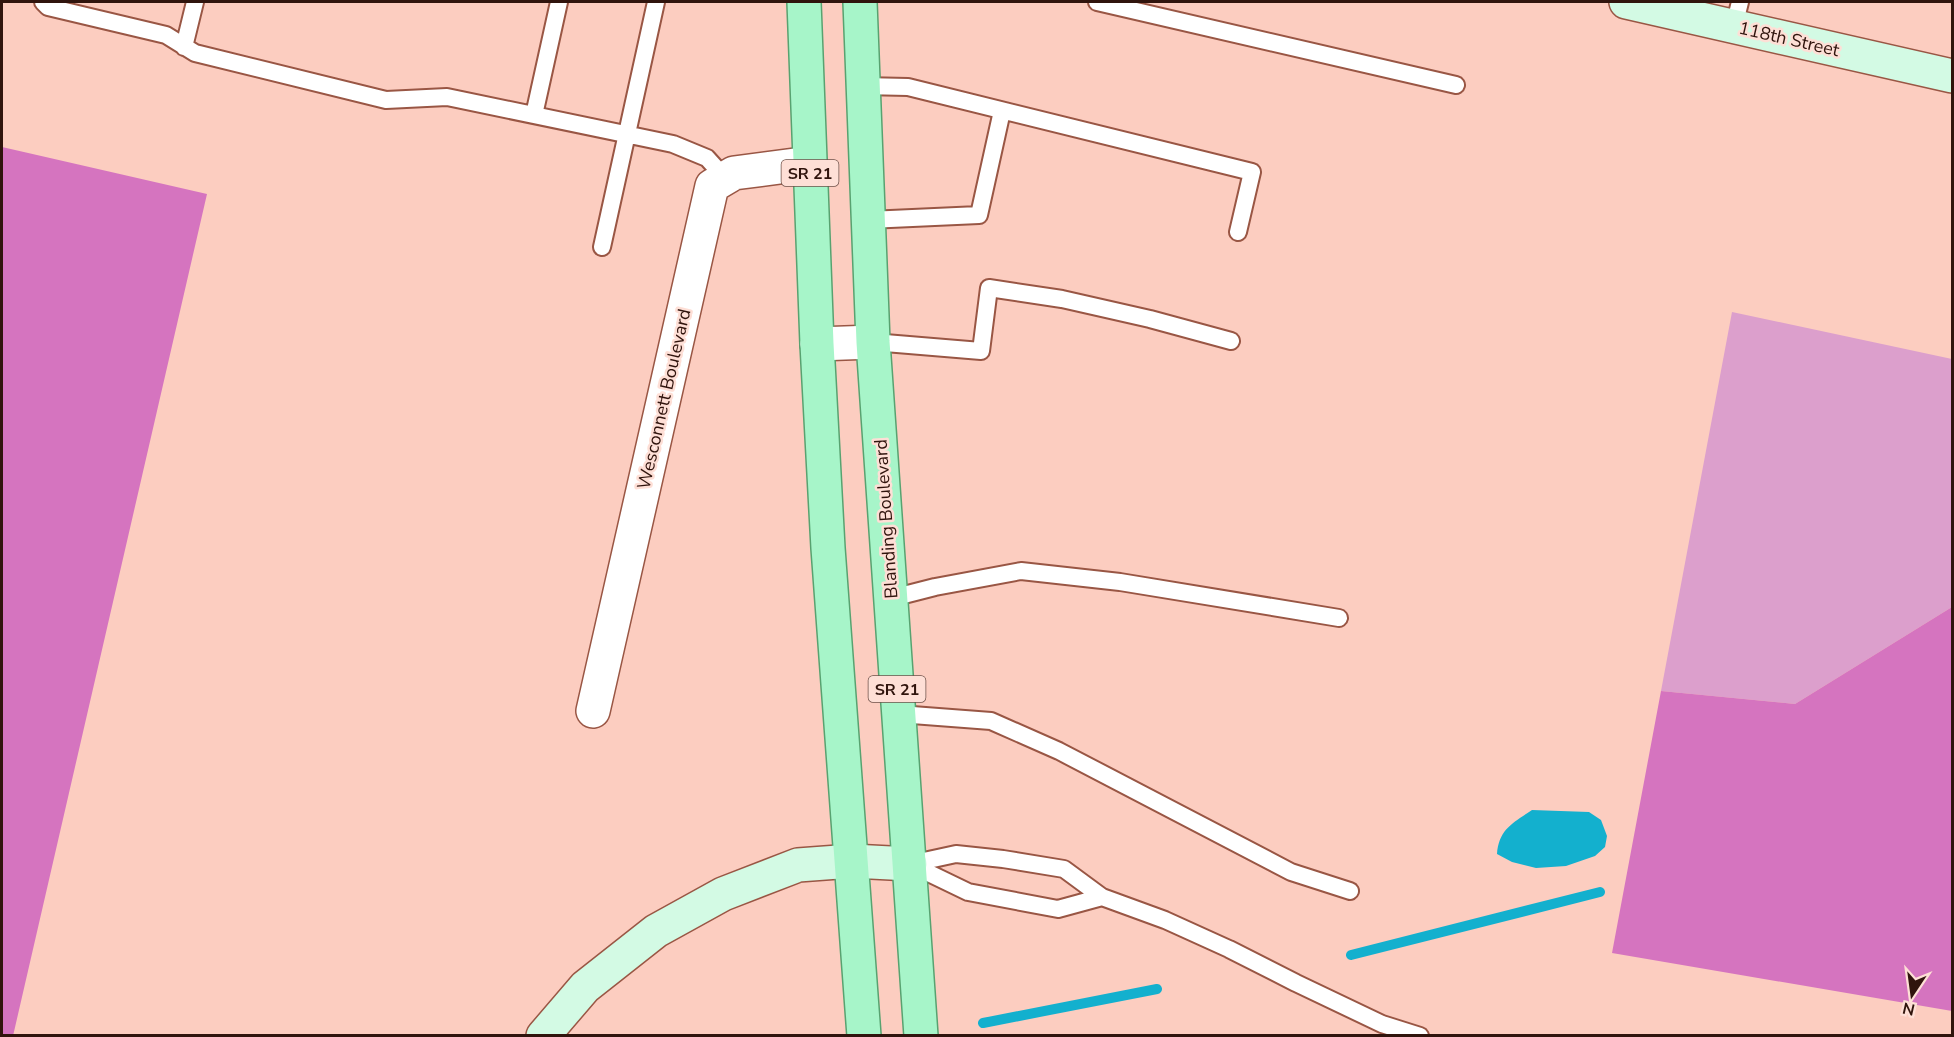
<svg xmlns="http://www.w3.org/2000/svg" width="1954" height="1037" font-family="'Nunito Sans',sans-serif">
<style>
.green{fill:#dc9fcc}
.forest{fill:#d574bf}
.water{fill:#13b0ce}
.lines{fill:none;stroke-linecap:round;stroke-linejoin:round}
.stream{stroke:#13b0ce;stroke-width:10}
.lane-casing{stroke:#995644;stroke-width:20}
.street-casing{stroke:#995644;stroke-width:36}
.secondary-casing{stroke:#995644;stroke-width:36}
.primary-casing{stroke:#58a270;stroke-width:36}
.lane{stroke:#fff;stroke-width:16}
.street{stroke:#fff;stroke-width:33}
.secondary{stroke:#d3fae4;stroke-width:33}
.primary{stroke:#a7f5c9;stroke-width:33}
.labels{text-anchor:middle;stroke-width:5;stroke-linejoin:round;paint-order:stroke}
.shield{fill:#fedfd6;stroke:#6e5149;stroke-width:1.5}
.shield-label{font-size:16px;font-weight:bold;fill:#30140d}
.street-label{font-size:18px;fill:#30140d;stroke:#fedfd6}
</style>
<rect width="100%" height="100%" fill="#fccdc0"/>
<path class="green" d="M1732 312 1952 359V607L1795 704 1661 691Z"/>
<path class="forest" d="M2 147 207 194 13 1036 2 1035Z
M1952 607V1011L1612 953 1661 691 1795 704Z"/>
<path class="water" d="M1532 810 1589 812 1601 820 1607 836 1605 847 1595 856 1566 866 1536 868 1512 862 1497 854C1499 829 1513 823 1532 810Z"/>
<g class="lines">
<path class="stream" d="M1351 955 1600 892
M983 1023 1157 989"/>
<g class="lane-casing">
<path id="lane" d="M43 2 48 7 166 35 195 53 386 100 447 97 673 144 707 158 725 178
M1097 2 1456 85
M1734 26 1740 2
M184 47 195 2
M862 86 908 87 1252 172 1238 232
M534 115 559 2
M868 220 979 215 1002 111
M602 247 656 2
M873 342 981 351 989 288 1062 299 1150 319 1231 341
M892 598 935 587 1021 571 1120 582 1339 618
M899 714 991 721 1059 751 1291 872 1350 891
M956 854 1003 859 1064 869 1102 897 1058 909 968 892 910 864Z
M1102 897 1165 920 1229 949 1296 983 1382 1024 1420 1036"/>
</g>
<g class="street-casing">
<path id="street" d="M817 344 873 342
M593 711 712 186 734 173 810 163"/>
</g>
<g class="secondary-casing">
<path id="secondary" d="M1626 2 1952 76
M543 1036 585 987 656 931 723 894 798 865 852 861 910 864"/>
</g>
<g class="primary-casing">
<path id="primary" d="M804 2 817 344 828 548 864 1036
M860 2 873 342 921 1036"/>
</g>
<use href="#lane" class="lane"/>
<use href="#street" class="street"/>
<use href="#secondary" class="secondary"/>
<use href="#primary" class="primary"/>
</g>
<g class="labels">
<g class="shield">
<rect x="781.5" y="160" width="57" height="26" rx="4.5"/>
<rect x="868.5" y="676" width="57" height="26" rx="4.5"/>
</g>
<g class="shield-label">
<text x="810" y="179">SR 21</text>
<text x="897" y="695">SR 21</text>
</g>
<g class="street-label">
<text transform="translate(1789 39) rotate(13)" y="6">118th Street</text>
<text transform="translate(664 399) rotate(-77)" y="6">Wesconnett Boulevard</text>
<text transform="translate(886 519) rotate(-94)" y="6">Blanding Boulevard</text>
</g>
</g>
<rect width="1954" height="1037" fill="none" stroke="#30140d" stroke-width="6"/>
<g transform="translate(1912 995) rotate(193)" stroke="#fedfd6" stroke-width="4.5" paint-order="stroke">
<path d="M0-4.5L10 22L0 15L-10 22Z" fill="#30140d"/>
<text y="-9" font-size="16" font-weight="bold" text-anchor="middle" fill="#30140d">N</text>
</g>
</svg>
